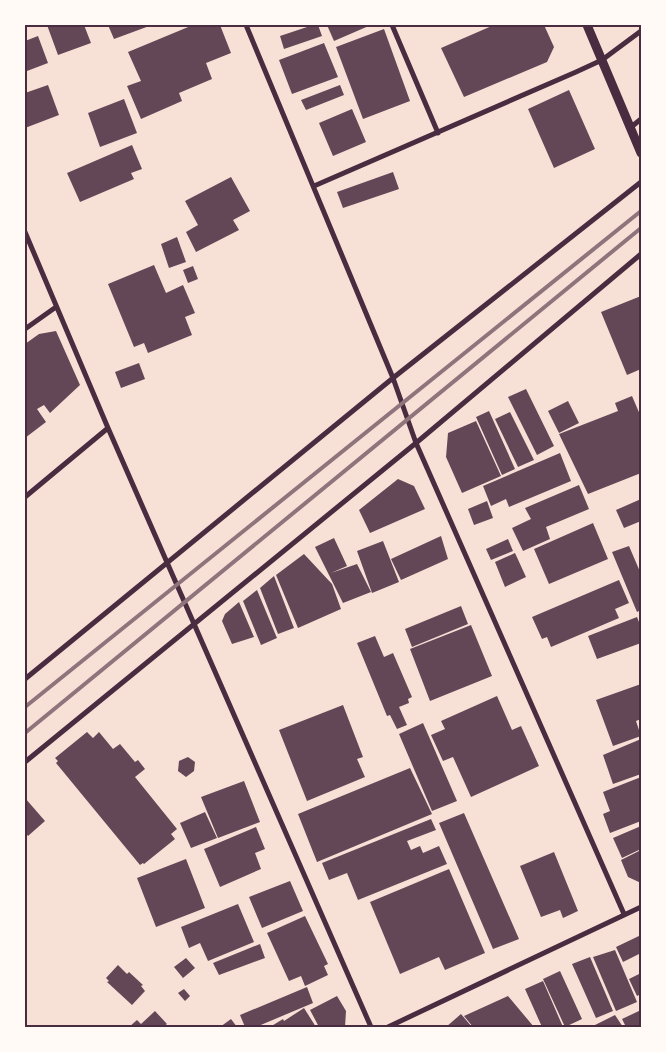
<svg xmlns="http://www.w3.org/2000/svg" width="666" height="1052" font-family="Cabin,sans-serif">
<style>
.building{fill:#644757}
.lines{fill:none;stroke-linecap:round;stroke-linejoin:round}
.minor{stroke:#4a2c40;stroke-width:5}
.tertiary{stroke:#4a2c40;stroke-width:9}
.rail{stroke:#8f747c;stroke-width:4}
.neatline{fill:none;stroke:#4a2c40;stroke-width:2}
</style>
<rect width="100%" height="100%" fill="#f7e1d7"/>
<path class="building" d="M47 25H84L91 43 58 55Z
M108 25H152L114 39Z
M193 25H220L231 53 206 63 212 79 179 93 182 101 141 119 127 86 141 81 128 52Z
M313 25H318L322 36 284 49 280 36Z
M327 25H371L334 41Z
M494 25H544L554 47 547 62 464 97 441 48Z
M384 29 410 101 363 119 336 47Z
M38 36 48 63 27 71 25 41Z
M324 43 338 77 292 94 279 60Z
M48 85 59 115 25 128V93Z
M340 85 344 95 306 110 301 100Z
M569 90 595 149 554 168 528 109Z
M124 99 137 133 100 147 88 113Z
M352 109 366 142 333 156 319 123Z
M132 145 142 169 131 173 134 179 80 202 67 173Z
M393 172 399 189 343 208 337 192Z
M231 177 250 211 233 220 239 230 196 252 186 232 198 225 185 201Z
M177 237 186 262 169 268 161 244Z
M154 265 166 293 183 285 195 313 185 317 192 335 148 353 144 343 134 347 108 284Z
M193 266 198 279 188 283 183 270Z
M641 296V369L627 375 601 312Z
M56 331 80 385 50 413 44 405 37 409 46 422 25 438V344L39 334Z
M139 363 145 379 121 388 115 372Z
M526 389 554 446 537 455 508 397Z
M632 396 641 417V473L588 494 559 434 618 411 615 403Z
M568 401 579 423 559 433 548 411Z
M489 411 515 469 502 475 476 417Z
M510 412 534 460 518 467 495 419Z
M476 421 501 476 462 493 446 457 448 433Z
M560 453 571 481 509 507 506 499 491 506 483 486Z
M398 479 414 486 425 509 370 533 359 510Z
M579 485 589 509 546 527 550 539 523 551 512 528 531 519 525 508Z
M641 499V521L624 528 616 510Z
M487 501 493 518 474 525 468 509Z
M593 523 608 559 549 584 534 549Z
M441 536 448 559 401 580 391 559Z
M334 538 347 566 331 573 357 564 371 592 343 603 315 547Z
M508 539 513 551 491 560 486 549Z
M383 541 399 582 372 593 357 551Z
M629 546 641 574V610L637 612 612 552Z
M515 553 526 577 505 587 495 562Z
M304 554 332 584 341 609 298 628 276 575Z
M274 576 294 628 278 634 260 588Z
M619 580 629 603 615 609 619 618 551 647 547 637 542 639 532 617Z
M257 590 277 638 261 645 243 601Z
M239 602 254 637 232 644 222 621 225 614Z
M461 606 468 624 412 647 405 629Z
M637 617 641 627V643L597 659 588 636Z
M471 625 492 676 430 701 410 649Z
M375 636 384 657 393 653 412 697 408 699 409 703 399 707 407 725 397 729 390 715 387 716 357 643Z
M641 684V719L636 721 641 736 613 746 596 700Z
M497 696 512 730 521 726 539 766 471 797 453 757 443 761 431 735 445 729 441 721Z
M343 705 363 757 357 759 365 777 307 801 279 730Z
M423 723 457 801 432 811 399 734Z
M87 732 93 738 99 732 113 749 120 744 135 762 138 760 145 769 135 777 177 829 171 834 175 839 144 864 143 863 140 865 56 763 58 761 55 758Z
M641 739V774L613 784 603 755Z
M188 757 195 762 194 771 186 777 178 771 179 761Z
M410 768 432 814 317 862 298 814Z
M641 777V821L610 833 603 814 610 811 603 792Z
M244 781 260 822 218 838 201 797Z
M25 798 45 821 28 836 25 832Z
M205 812 217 838 191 848 180 823Z
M464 813 519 939 493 949 439 823Z
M431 819 436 830 407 841 411 850 420 846 423 853 439 846 447 864 358 900 347 873 329 880 322 863Z
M641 826V849L622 858 613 838Z
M256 827 265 849 255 853 261 869 220 887 204 849Z
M641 850V883L628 877 621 860Z
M554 852 578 911 563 918 560 910 541 917 520 866Z
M186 859 205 908 156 927 137 878Z
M449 869 485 953 445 970 439 957 400 974 370 902Z
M290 881 303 911 262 928 249 897Z
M238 904 254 942 208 961 200 943 189 948 181 927Z
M305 916 328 964 324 966 328 975 305 986 301 976 289 981 267 933Z
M641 935V953L623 962 616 947Z
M260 944 265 958 219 975 213 963Z
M615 950 637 1002 616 1011 593 957Z
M590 957 613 1011 596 1018 572 964Z
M186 958 195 968 183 978 174 967Z
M118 965 127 974 129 972 143 985 141 986 145 991 132 1005 107 982 109 981 106 978Z
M560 971 582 1019 565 1027 543 979Z
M641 973V994L637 996 629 979Z
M543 981 563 1027H542L525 989Z
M307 987 313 1003 256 1027H245L240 1015Z
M184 989 190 996 185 1001 178 993Z
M337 996 346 1011 345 1027H319L310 1010Z
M508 996 534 1027H473L464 1016Z
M304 1008 316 1027H270L283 1019 284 1021Z
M641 1010V1027H626L622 1019Z
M155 1011 167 1024 163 1027H129L137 1020 141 1024Z
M461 1014 472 1027H446Z
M615 1015 623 1027H596L595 1025Z
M231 1019 237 1027H220Z"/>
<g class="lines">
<path class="minor" d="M246 25 393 378 416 443 624 914
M392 25 438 133
M630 128 641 119
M314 186 576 72 602 60 641 31
M25 232 108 428 371 1027
M25 329 56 307
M25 497 108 428
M25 679 393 378 641 182
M25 762 416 443 641 254
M388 1027 641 907"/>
<path class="tertiary" d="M587 25 641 153"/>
<path class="rail" d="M25 707 641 211
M25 733 641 228"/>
</g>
<rect width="666" height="1052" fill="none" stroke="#fffaf5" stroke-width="52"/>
<rect x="26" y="26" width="614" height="1000" class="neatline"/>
</svg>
